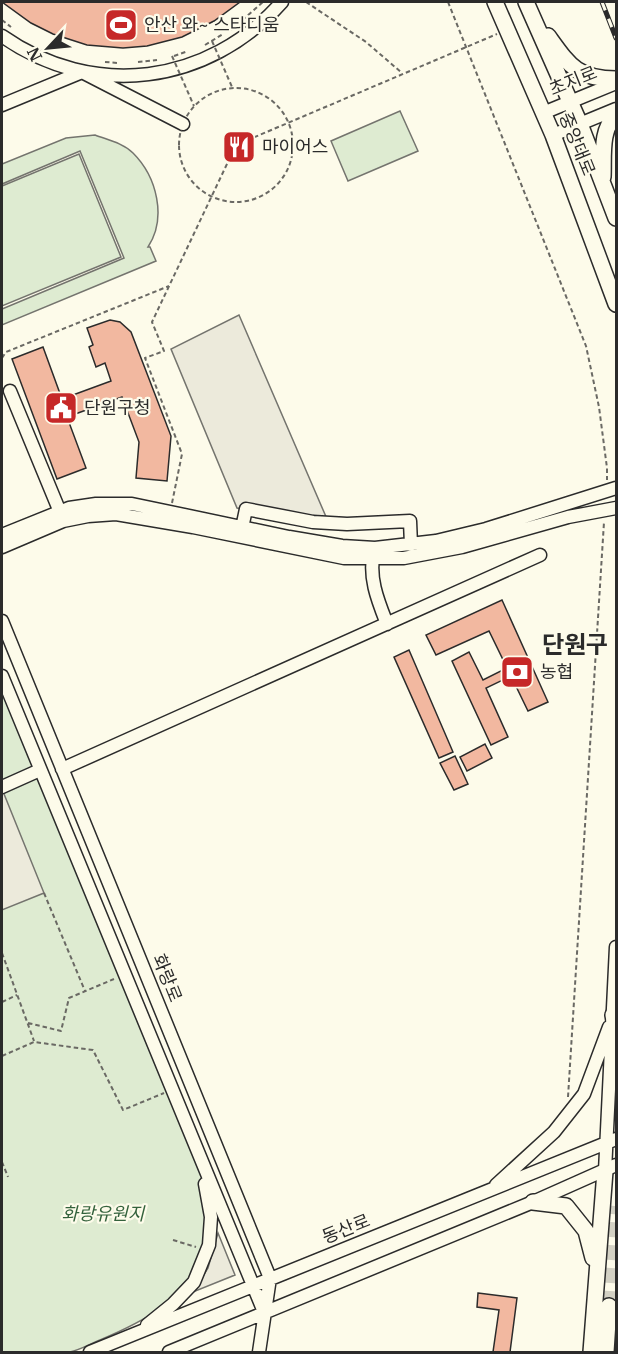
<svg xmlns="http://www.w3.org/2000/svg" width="618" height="1354" font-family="Merriweather,'Noto Sans KR',serif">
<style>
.green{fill:#deebd1;stroke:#74746e;stroke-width:1.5}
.parking{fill:#eceadb;stroke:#74746e;stroke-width:1.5}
.building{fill:#f2b8a0;stroke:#2b2b2b;stroke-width:1.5}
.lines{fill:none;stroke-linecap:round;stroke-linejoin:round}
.major-tunnel{stroke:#d3d1c4;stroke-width:15;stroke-dasharray:15 8;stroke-linecap:butt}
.minor-casing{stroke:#2b2b2b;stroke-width:15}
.major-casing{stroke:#2b2b2b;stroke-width:18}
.path{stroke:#6a6964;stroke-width:2;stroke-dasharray:4.5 3;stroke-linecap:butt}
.minor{stroke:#fdfbea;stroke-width:12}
.major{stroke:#fdfbea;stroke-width:15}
.rail-casing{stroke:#2b2b2b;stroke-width:5}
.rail{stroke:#fdfbea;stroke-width:3;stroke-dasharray:9;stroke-linecap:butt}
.path-bridge{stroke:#6a6964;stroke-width:2;stroke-dasharray:4.5 3;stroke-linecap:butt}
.labels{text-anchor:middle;stroke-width:4.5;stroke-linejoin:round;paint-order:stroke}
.poi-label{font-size:18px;fill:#2b2b2b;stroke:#fdfbea;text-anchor:start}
.street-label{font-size:18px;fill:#2b2b2b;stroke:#fdfbea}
.park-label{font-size:18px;font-style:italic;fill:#34623c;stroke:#fdfbea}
.district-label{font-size:24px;font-weight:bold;fill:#2b2b2b;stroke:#fdfbea}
</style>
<rect width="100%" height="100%" fill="#fdfbea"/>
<path class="green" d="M400 111 418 151 348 181 331 141Z
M95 135C108 140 123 143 133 153 157 177 167 218 148 247H150L156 261 2 325V309L124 258 80 151 2 184V164L66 138Z
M79 154 121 257 2 306V186Z
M2 668 198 1154C203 1187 211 1221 202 1254 189 1300 140 1323 100 1340 90 1344 80 1350 70 1352 55 1354 19 1352 2 1352Z"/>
<path class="parking" d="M239 315 330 526 237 508 171 349Z
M2 789 44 893 2 910Z
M218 1233 235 1275 193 1292 208 1268Z"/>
<path class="building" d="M2 2H240L214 21 182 37 147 46 123 48 87 45 53 34 31 23Z
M110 320 120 322 131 332 171 436 167 481 136 478 139 442 122 397 67 417 86 468 57 479 12 359 43 347 62 399 111 381 105 363 96 367 89 347 93 345 87 328Z
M502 600 548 702 528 711 511 676 486 688 508 737 491 745 452 661 469 652 483 680 507 668 489 631 436 655 426 635Z
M409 650 453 752 439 758 394 657Z
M485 744 492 758 467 771 460 757Z
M455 756 468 784 454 790 440 763Z
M478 1293 517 1298 510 1352H493L499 1310 477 1307Z"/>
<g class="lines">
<path class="major-tunnel" d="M609 1306 616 1206"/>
<g class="minor-casing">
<path id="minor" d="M2 36C93 100 208 85 282 2
M2 105 82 72 183 124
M543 113 616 83
M553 135 616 109
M10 391 60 512
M242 528 246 509 313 522 347 524 410 521 411 545
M2 535 69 508 96 504H132L289 537 342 546 375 548 436 541 486 529 616 488
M2 547 63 521 88 516 116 514 193 527 344 558H404L462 547 568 517 616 508
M374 552C368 577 378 601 387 624
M2 621 270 1278 259 1352
M2 676 264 1312
M62 769 540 555
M2 787 40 770
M605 1171 616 947
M496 1185 554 1132 584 1094 609 1027
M147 1325 173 1304 194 1282 209 1245 211 1217 205 1184
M90 1352 616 1139
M169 1352 533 1202 616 1165"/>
</g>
<g class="major-casing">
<path id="major" d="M495 2 553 135 616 304
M526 2 580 124 616 218
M548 36C569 65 577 79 616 79
M603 177C604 156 600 130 616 115
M613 1015 616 1031
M533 1202 566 1206 586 1231 593 1258
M591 1352 605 1171
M606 1352 609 1306"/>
</g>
<path class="path" d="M306 2 366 42 402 73
M448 2 586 346 599 407 607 468V480
M2 20 11 27
M231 30 263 2
M205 45 223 34
M174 56 188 51
M105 62 118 63
M138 62 157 60
M179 145a57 57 0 1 1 114 0a57 57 0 1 1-114 0Z
M2 358 6 352 169 286
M172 503 182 454 145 358 164 351 152 322 236 145 497 34
M44 893 85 991
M2 953 34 1041
M2 1002 17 995
M28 1023 61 1031 69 998 114 979
M2 1056 34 1042 93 1050 123 1110 164 1093
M568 1097 604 522
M2 1162 8 1177
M173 1240 196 1247"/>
<use href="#minor" class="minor"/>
<use href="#major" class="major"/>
<g class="rail-casing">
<path id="rail" d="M602 2 616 38"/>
</g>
<use href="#rail" class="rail"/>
<path class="path-bridge" d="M212 41 232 87
M172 56 194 106"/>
</g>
<defs>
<g id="stadium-square" transform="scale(1.725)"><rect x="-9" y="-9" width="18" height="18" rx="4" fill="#c62828" stroke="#fdfbea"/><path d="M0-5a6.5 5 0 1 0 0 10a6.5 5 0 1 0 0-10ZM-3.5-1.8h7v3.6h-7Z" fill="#fff"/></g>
<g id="restaurant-square" transform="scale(1.725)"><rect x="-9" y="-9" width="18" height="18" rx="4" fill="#c62828" stroke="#fdfbea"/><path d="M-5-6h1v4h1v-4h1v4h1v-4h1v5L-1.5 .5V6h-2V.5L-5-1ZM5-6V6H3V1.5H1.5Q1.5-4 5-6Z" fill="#fff"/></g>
<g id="civic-square" transform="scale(1.725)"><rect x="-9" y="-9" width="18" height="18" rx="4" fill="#c62828" stroke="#fdfbea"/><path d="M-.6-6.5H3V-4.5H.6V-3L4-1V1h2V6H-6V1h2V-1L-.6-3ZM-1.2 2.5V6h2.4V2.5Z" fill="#fff"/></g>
<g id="bank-square" transform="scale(1.725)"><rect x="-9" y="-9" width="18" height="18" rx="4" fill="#c62828" stroke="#fdfbea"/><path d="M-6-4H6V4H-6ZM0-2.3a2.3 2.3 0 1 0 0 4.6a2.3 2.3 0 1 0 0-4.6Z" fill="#fff"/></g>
</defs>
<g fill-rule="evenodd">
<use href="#stadium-square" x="121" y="25"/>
<use href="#restaurant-square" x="239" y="147"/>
<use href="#civic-square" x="61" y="408"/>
<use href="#bank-square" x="517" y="672"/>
</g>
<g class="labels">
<g class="poi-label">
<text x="144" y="31">안산 와~ 스타디움</text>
<text x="262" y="153">마이어스</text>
<text x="84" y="414">단원구청</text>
<text x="540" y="678">농협</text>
</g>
<g class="street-label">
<text transform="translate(573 81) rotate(-22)" y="6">초지로</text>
<text transform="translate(577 144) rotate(68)" y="6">중앙대로</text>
<text transform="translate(167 978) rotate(68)" y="6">화랑로</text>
<text transform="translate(346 1229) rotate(-22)" y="6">동산로</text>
</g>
<g class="park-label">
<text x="103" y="1220">화랑유원지</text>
</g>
<g class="district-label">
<text x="575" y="653">단원구</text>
</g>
</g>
<rect width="618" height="1354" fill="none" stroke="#2b2b2b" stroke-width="6"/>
<g transform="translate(48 48) rotate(244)" stroke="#fdfbea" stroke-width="4.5" paint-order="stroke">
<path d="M0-4.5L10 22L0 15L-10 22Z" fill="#2b2b2b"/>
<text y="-9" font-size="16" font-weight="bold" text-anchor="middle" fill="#2b2b2b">N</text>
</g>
</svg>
